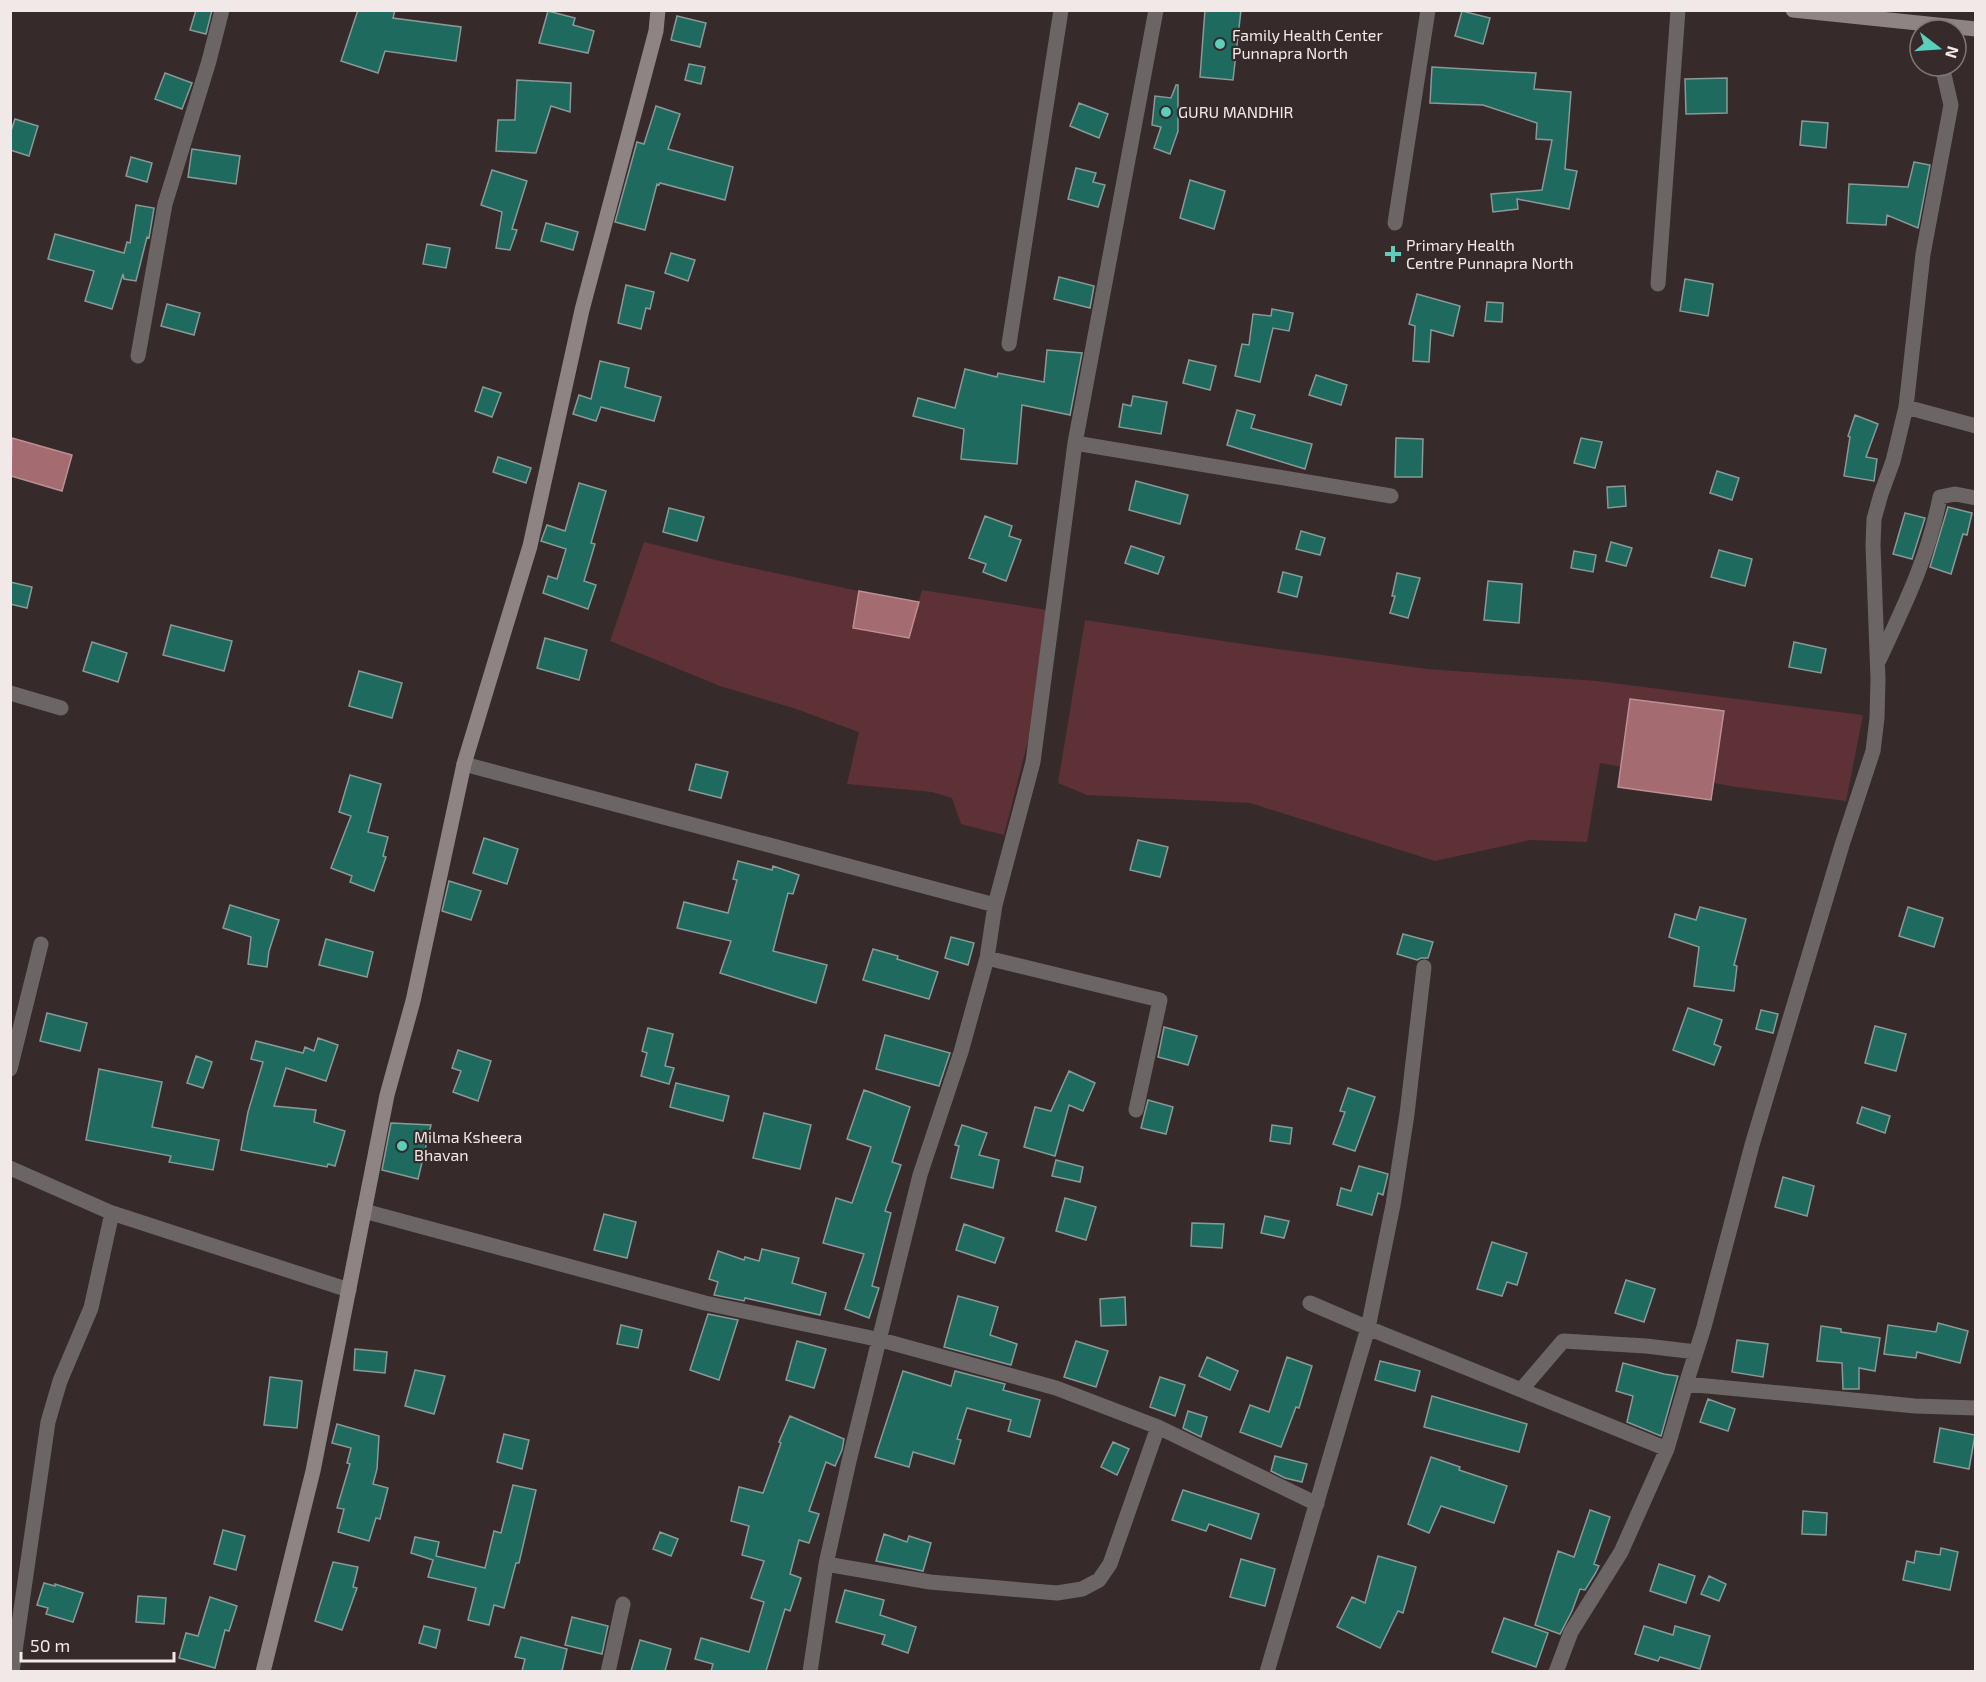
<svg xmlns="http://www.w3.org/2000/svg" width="1986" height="1682" font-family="'Exo 2',sans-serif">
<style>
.green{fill:#5d3136}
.water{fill:#a46b70;stroke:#bb9094;stroke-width:1.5}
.building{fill:#1f6a5f;stroke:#899995;stroke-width:1.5}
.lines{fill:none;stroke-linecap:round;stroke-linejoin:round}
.street{stroke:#6c6566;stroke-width:15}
.secondary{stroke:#8e8484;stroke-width:15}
.poi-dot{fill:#5bcebc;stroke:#372a2b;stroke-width:2}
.labels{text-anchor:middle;stroke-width:4.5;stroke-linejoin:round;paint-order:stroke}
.poi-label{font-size:16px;fill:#f1e8e8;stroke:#372a2b;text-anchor:start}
</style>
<rect width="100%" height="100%" fill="#372a2b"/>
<path class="green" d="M644 542 724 562 859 591 853 627 908 638 922 590 1047 610 1029 737 1004 835 961 824 952 798 932 792 847 784 859 732 793 708 720 686 610 641Z
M1085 620 1256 646 1427 669 1597 681 1863 715 1846 801 1736 787 1600 763 1587 842 1530 840 1435 861 1250 803 1087 795 1058 783Z"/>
<path class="water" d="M12 438 72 455 62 491 11 476Z
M859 591 919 602 909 638 853 628Z
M1630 699 1724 711 1711 800 1618 787Z"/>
<path class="building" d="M196 10H212L206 34 190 30Z
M358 10H395L393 18 461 27 456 61 385 51 378 73 341 61Z
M1205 10H1241L1233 80 1200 77Z
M548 11 575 18 573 25 594 31 588 53 539 43Z
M1462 11 1490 18 1483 44 1455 36Z
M677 16 706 23 700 47 671 40Z
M689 64 705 67 701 84 685 80Z
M1432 67 1536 73 1534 89 1571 92 1565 169 1577 171 1569 209 1517 199 1518 209 1493 212 1491 194 1542 190 1552 140 1536 139 1537 123 1483 105 1430 103Z
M165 73 192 83 182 109 155 99Z
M1727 78V113L1686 114 1685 79Z
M517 80 571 83 570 112 551 106 536 153 496 151 498 120H515Z
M1176 85H1178V131L1170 154 1154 148 1161 127 1152 125 1155 96 1171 98Z
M1079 103 1108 114 1099 138 1070 126Z
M656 106 680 114 668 149 733 167 725 200 660 183 659 185 657 184 645 230 615 222 637 142 644 144Z
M15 119 38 126 29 156 10 150V134Z
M1802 121 1828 123 1826 148 1800 145Z
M192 149 240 156 236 184 188 177Z
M131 157 152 163 147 182 126 176Z
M1914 162 1930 165 1918 228 1887 215 1886 225 1847 223 1849 184 1908 187Z
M1076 168 1096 173 1093 182 1105 185 1098 207 1068 199Z
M492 170 527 181 512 229 517 230 510 250 496 248 502 212 481 205Z
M1190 180 1225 191 1214 229 1180 218Z
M136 205 154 208 149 238 147 237 136 281 124 279 123 274 112 309 85 301 94 271 48 259 55 234 124 253 127 242 130 243Z
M546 223 578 232 573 250 541 241Z
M427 244 450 248 446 268 423 264Z
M671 253 695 260 688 281 665 273Z
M1059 277 1094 286 1090 308 1054 299Z
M1685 279 1713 284 1708 316 1680 311Z
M626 285 654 292 650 309 646 308 641 329 618 323Z
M1417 294 1460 306 1453 336 1431 330 1429 362 1413 361 1415 326 1409 324Z
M1487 302 1503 303 1502 322 1485 321Z
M167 304 200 313 194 335 161 326Z
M1272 309 1293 313 1289 331 1273 328 1260 382 1235 376 1242 344 1249 345 1253 314 1271 316Z
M1047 350 1082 353 1070 415 1022 405 1017 464 961 459 964 429 913 416 918 398 955 408 965 369 997 377 998 373 1044 382Z
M1189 360 1216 366 1210 390 1183 383Z
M600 361 629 368 625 387 661 397 654 421 601 407 596 421 573 414 579 395 591 399Z
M1316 375 1347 385 1341 405 1309 395Z
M483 387 501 393 492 417 475 411Z
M1133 396 1167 402 1161 434 1119 427 1123 404 1131 406Z
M1237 410 1255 415 1251 428 1312 444 1305 469 1227 445Z
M1855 415 1878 424 1866 457 1877 459 1874 481 1844 476 1850 437 1848 436Z
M1396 438 1423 439 1422 477H1395Z
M1581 438 1602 442 1595 468 1574 463Z
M498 457 531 468 526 483 493 472Z
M1717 471 1739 478 1732 500 1710 493Z
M1136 481 1188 495 1180 524 1129 510Z
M579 483 606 491 591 543 595 544 584 581 596 585 588 609 543 593 548 576 557 579 566 549 541 541 547 525 565 531Z
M1625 486 1626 506 1608 508 1607 487Z
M1948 507 1972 513 1967 535 1963 534 1951 574 1930 567Z
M669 508 704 517 697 541 663 532Z
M1905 513 1925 518 1912 559 1893 554Z
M985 516 1012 526 1009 536 1021 540 1006 581 983 572 986 564 969 558Z
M1301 531 1325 538 1320 555 1296 549Z
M1611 542 1632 548 1626 566 1606 561Z
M1131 546 1164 557 1158 574 1125 563Z
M1719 550 1752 559 1745 586 1711 577Z
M1574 551 1596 555 1593 572 1571 568Z
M1283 572 1302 577 1297 597 1278 592Z
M1397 573 1420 578 1408 618 1390 613 1395 596H1392Z
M1488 581 1522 584 1519 623 1484 620Z
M10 582 32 587 27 608 10 604Z
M171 625 232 641 224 671 163 655Z
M545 638 587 650 579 680 537 668Z
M92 642 127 653 118 682 83 671Z
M1794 642 1826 649 1821 673 1789 667Z
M359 671 402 683 392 718 349 706Z
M696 764 728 772 721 798 689 790Z
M350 775 381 784 368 832 388 837 383 856 386 857 374 891 350 882 352 876 331 868 351 816 339 812Z
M484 838 518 849 507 884 473 873Z
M1138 840 1168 847 1160 877 1130 870Z
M738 861 772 870 773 866 799 875 793 894 788 893 773 951 827 965 816 1003 720 973 731 941 677 928 684 902 728 913 737 880 733 879Z
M449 881 481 891 471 920 442 911Z
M230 905 279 920 269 951 267 967 248 964 251 937 223 928Z
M1700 907 1746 919 1734 965 1737 966 1734 991 1694 986 1699 947 1669 937 1675 914 1696 920Z
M1908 907 1943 918 1934 947 1899 936Z
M1403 934 1433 942 1428 958H1421L1417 960 1397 954Z
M951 937 974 943 968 965 945 958Z
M326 939 373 952 367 977 319 965Z
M873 949 898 956 897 959 938 972 929 999 863 980Z
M1688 1008 1722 1020 1714 1044 1721 1047 1714 1065 1673 1050Z
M1761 1010 1778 1014 1773 1033 1756 1029Z
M47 1013 87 1023 80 1051 40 1041Z
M1875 1026 1906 1034 1896 1071 1865 1063Z
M1164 1027 1197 1036 1188 1065 1158 1057Z
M648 1028 673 1034 665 1066 674 1068 669 1084 641 1076 647 1053 642 1051Z
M885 1035 950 1053 939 1086 876 1069Z
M318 1038 338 1045 326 1081 286 1068 274 1106 316 1110 314 1122 345 1131 335 1166 328 1164 327 1167 241 1150 248 1112 263 1062 251 1059 256 1041 303 1053 305 1047 314 1051Z
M458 1050 491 1061 478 1101 453 1092 461 1071 452 1068Z
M196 1056 212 1062 203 1088 187 1083Z
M99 1069 162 1082 152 1127 219 1140 213 1170 169 1162 171 1156 86 1140Z
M1069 1071 1095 1083 1083 1111 1069 1105 1055 1156 1024 1147 1035 1107 1051 1111Z
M676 1083 729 1096 723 1121 670 1107Z
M1348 1088 1375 1097 1355 1151 1333 1144 1345 1112 1340 1111Z
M864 1090 910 1107 892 1162 901 1165 885 1211 891 1213 872 1286 879 1288 869 1318 845 1309 864 1254 823 1243 836 1198 852 1203 871 1147 847 1139Z
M1148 1100 1173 1107 1166 1134 1141 1128Z
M1862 1107 1890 1116 1885 1133 1857 1123Z
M764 1113 811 1125 800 1169 753 1158Z
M391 1123 431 1125 418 1179 382 1170Z
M962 1125 987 1133 979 1155 999 1160 993 1188 951 1178 959 1146 955 1145Z
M1272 1125 1292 1128 1290 1144 1270 1141Z
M1056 1160 1083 1167 1080 1182 1052 1176Z
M1359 1166 1388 1174 1383 1195 1378 1193 1372 1215 1337 1205 1341 1188 1351 1191Z
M1783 1177 1814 1186 1807 1216 1775 1207Z
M1065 1198 1096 1207 1086 1240 1056 1231Z
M604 1214 636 1222 627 1258 594 1250Z
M1265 1216 1289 1221 1284 1238 1261 1233Z
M1192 1223 1224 1224 1222 1248 1191 1246Z
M964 1224 1004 1238 995 1263 956 1250Z
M1492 1242 1527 1253 1517 1285 1507 1282 1502 1296 1477 1289Z
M762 1249 799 1258 792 1283 826 1293 820 1315 745 1298 744 1301 714 1295 718 1282 709 1279 718 1251 744 1260 745 1257 759 1261Z
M1626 1280 1655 1289 1644 1322 1615 1313Z
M958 1296 998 1307 990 1335 1017 1344 1011 1365 944 1347Z
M1125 1297 1126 1325 1101 1326 1100 1299Z
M708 1314 738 1320 719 1380 690 1370Z
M1938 1323 1968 1331 1960 1363 1917 1352 1916 1358 1884 1354 1888 1325 1936 1332Z
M621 1325 642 1330 638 1348 617 1344Z
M1821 1326 1841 1329V1332L1880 1338 1875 1371 1859 1368V1389H1843L1842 1363 1817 1361Z
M1737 1340 1768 1344 1763 1377 1732 1372Z
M797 1341 826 1349 814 1388 786 1380Z
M1076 1341 1108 1351 1096 1387 1064 1377Z
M355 1349 387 1352 385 1373 354 1370Z
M1207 1357 1238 1371 1230 1390 1199 1376Z
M1287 1357 1312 1366 1299 1408 1296 1407 1281 1447 1240 1432 1250 1405 1269 1412Z
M1380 1361 1420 1371 1415 1391 1375 1380Z
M1623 1363 1664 1374 1678 1376 1661 1436 1627 1422 1633 1396 1616 1391Z
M415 1370 445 1376 434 1414 405 1406Z
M903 1371 951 1386 955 1371 1005 1384 1003 1390 1040 1400 1030 1437 1008 1431 1011 1420 967 1408 957 1439 961 1440 954 1464 913 1452 909 1467 875 1457Z
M270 1377 302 1381 297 1428 264 1425Z
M1160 1377 1185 1385 1175 1416 1150 1407Z
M1432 1396 1527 1424 1519 1452 1424 1427Z
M1708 1399 1735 1409 1728 1431 1700 1422Z
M1188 1411 1207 1417 1201 1437 1183 1428Z
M790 1416 844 1439 842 1450 835 1466 826 1462 809 1511 819 1514 809 1543 799 1540 790 1574 801 1578 790 1611 785 1609 766 1671H711L713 1664 695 1659 701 1638 749 1652 764 1602 751 1598 764 1561 742 1555 749 1526 731 1521 739 1487 763 1493 781 1443 779 1442Z
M337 1424 379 1436 377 1469 373 1484 388 1488 380 1519 376 1518 369 1541 338 1532 344 1509 337 1508 350 1464 347 1463 351 1448 332 1443Z
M1940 1428 1975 1435 1969 1469 1934 1462Z
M504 1434 529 1440 522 1469 497 1462Z
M1113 1442 1129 1449 1117 1475 1101 1467Z
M1275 1456 1307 1464 1302 1482 1285 1478 1271 1471Z
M1431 1457 1460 1467 1459 1470 1507 1486 1494 1523 1441 1506 1429 1533 1408 1524Z
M513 1485 536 1490 519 1563H516L504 1608 494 1605 489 1625 468 1620 476 1588 428 1577 433 1560 411 1553 415 1537 439 1542 436 1556 485 1568 494 1531 501 1533Z
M1183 1490 1259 1514 1251 1539 1209 1524 1206 1531 1172 1520Z
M1590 1510 1610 1517 1594 1564 1599 1566 1595 1574 1585 1590 1580 1589 1572 1611 1560 1634 1535 1625 1558 1551 1574 1557Z
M1803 1511 1827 1513 1826 1535 1802 1534Z
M223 1530 245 1536 236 1570 214 1564Z
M660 1532 678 1539 671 1556 653 1549Z
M884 1534 907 1542 909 1536 931 1543 923 1571 876 1561Z
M1941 1548 1958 1552 1950 1590 1903 1580 1907 1561 1914 1563 1916 1551 1940 1555Z
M1378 1556 1416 1567 1403 1613 1398 1611 1380 1648 1337 1627 1352 1597 1365 1603Z
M1241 1559 1275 1569 1265 1606 1230 1597Z
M333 1562 358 1567 353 1587 357 1588 342 1630 315 1621Z
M1659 1564 1695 1576 1686 1603 1650 1591Z
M1709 1576 1726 1584 1719 1601 1701 1594Z
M44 1583 55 1586V1584L83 1593 73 1622 46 1614 48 1608 37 1605Z
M845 1590 884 1600 880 1615 916 1627 908 1653 882 1644 885 1635 836 1622Z
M138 1596 166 1598 164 1624 136 1622Z
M210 1597 237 1606 229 1631 225 1630 215 1668 179 1658 186 1633 198 1636Z
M572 1617 608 1626 602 1654 565 1645Z
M1504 1618 1548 1633 1536 1667 1492 1652Z
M424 1626 440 1630 436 1648 419 1643Z
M1644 1626 1673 1635 1675 1626 1710 1636 1700 1669 1660 1657 1658 1661 1635 1654Z
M521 1637 567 1649 562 1671H522L525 1659 515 1657Z
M640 1640 671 1649 665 1671H631Z"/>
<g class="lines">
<path class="street" d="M1395 223 1428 10
M1658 284 1678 10
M1009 344 1061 10
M138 356 165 204 209 61 222 10
M1906 407 1976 426
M1075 443 1391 496
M1879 660C1905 604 1928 558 1940 497L1955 494 1976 498
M10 693 61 708
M464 764 995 905
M987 958 1160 1000 1136 1110
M10 1069 41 944
M10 1168 112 1213 349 1290
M364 1211 705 1303 881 1340 1056 1388 1158 1427 1317 1504
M1310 1303 1368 1328 1667 1449
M1686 1384 1915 1406 1976 1408
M1521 1390 1563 1341 1646 1346 1696 1352
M826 1564 930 1582 1057 1593 1082 1589 1099 1580 1110 1564 1158 1427
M12 1672 48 1422 60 1381 91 1308 112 1213
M608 1672 623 1604
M810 1672 826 1564 849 1461 920 1175 961 1052 987 958 995 905 1033 762 1075 443 1156 10
M1267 1672 1368 1328 1393 1205 1407 1114 1424 967
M1556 1672 1571 1632 1621 1552 1667 1449 1686 1384 1704 1327 1752 1145 1842 845 1873 751 1877 718 1878 679 1873 545 1874 519 1881 494 1893 461 1906 407 1923 254 1951 105 1942 66"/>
<path class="secondary" d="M1793 10 1976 29
M263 1672 313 1471 387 1095 413 1001 464 764 530 546 582 310 656 31 658 10"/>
</g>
<g class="poi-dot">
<circle cx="1220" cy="44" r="6"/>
<circle cx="1166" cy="112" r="6"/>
<path d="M1390 245h6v6h6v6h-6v6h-6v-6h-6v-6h6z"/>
<circle cx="402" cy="1146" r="6"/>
</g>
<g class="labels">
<g class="poi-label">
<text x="1232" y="41">Family Health Center<tspan x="1232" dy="18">Punnapra North</tspan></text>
<text x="1178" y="118">GURU MANDHIR</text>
<text x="1406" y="251">Primary Health<tspan x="1406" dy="18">Centre Punnapra North</tspan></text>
<text x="414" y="1143">Milma Ksheera<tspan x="414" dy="18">Bhavan</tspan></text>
</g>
</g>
<rect width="1986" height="1682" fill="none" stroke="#f1e8e8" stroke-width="24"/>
<g transform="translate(1938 48) rotate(107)"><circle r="28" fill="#372a2b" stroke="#817677" stroke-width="1.5"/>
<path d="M0-4.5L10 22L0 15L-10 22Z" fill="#5bcebc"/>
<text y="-9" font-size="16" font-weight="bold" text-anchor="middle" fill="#f1e8e8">N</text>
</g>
<path d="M21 1652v9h153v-9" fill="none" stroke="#f1e8e8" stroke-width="3"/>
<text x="30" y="1652" font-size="18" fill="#f1e8e8" stroke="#372a2b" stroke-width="4.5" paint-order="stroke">50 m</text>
</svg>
